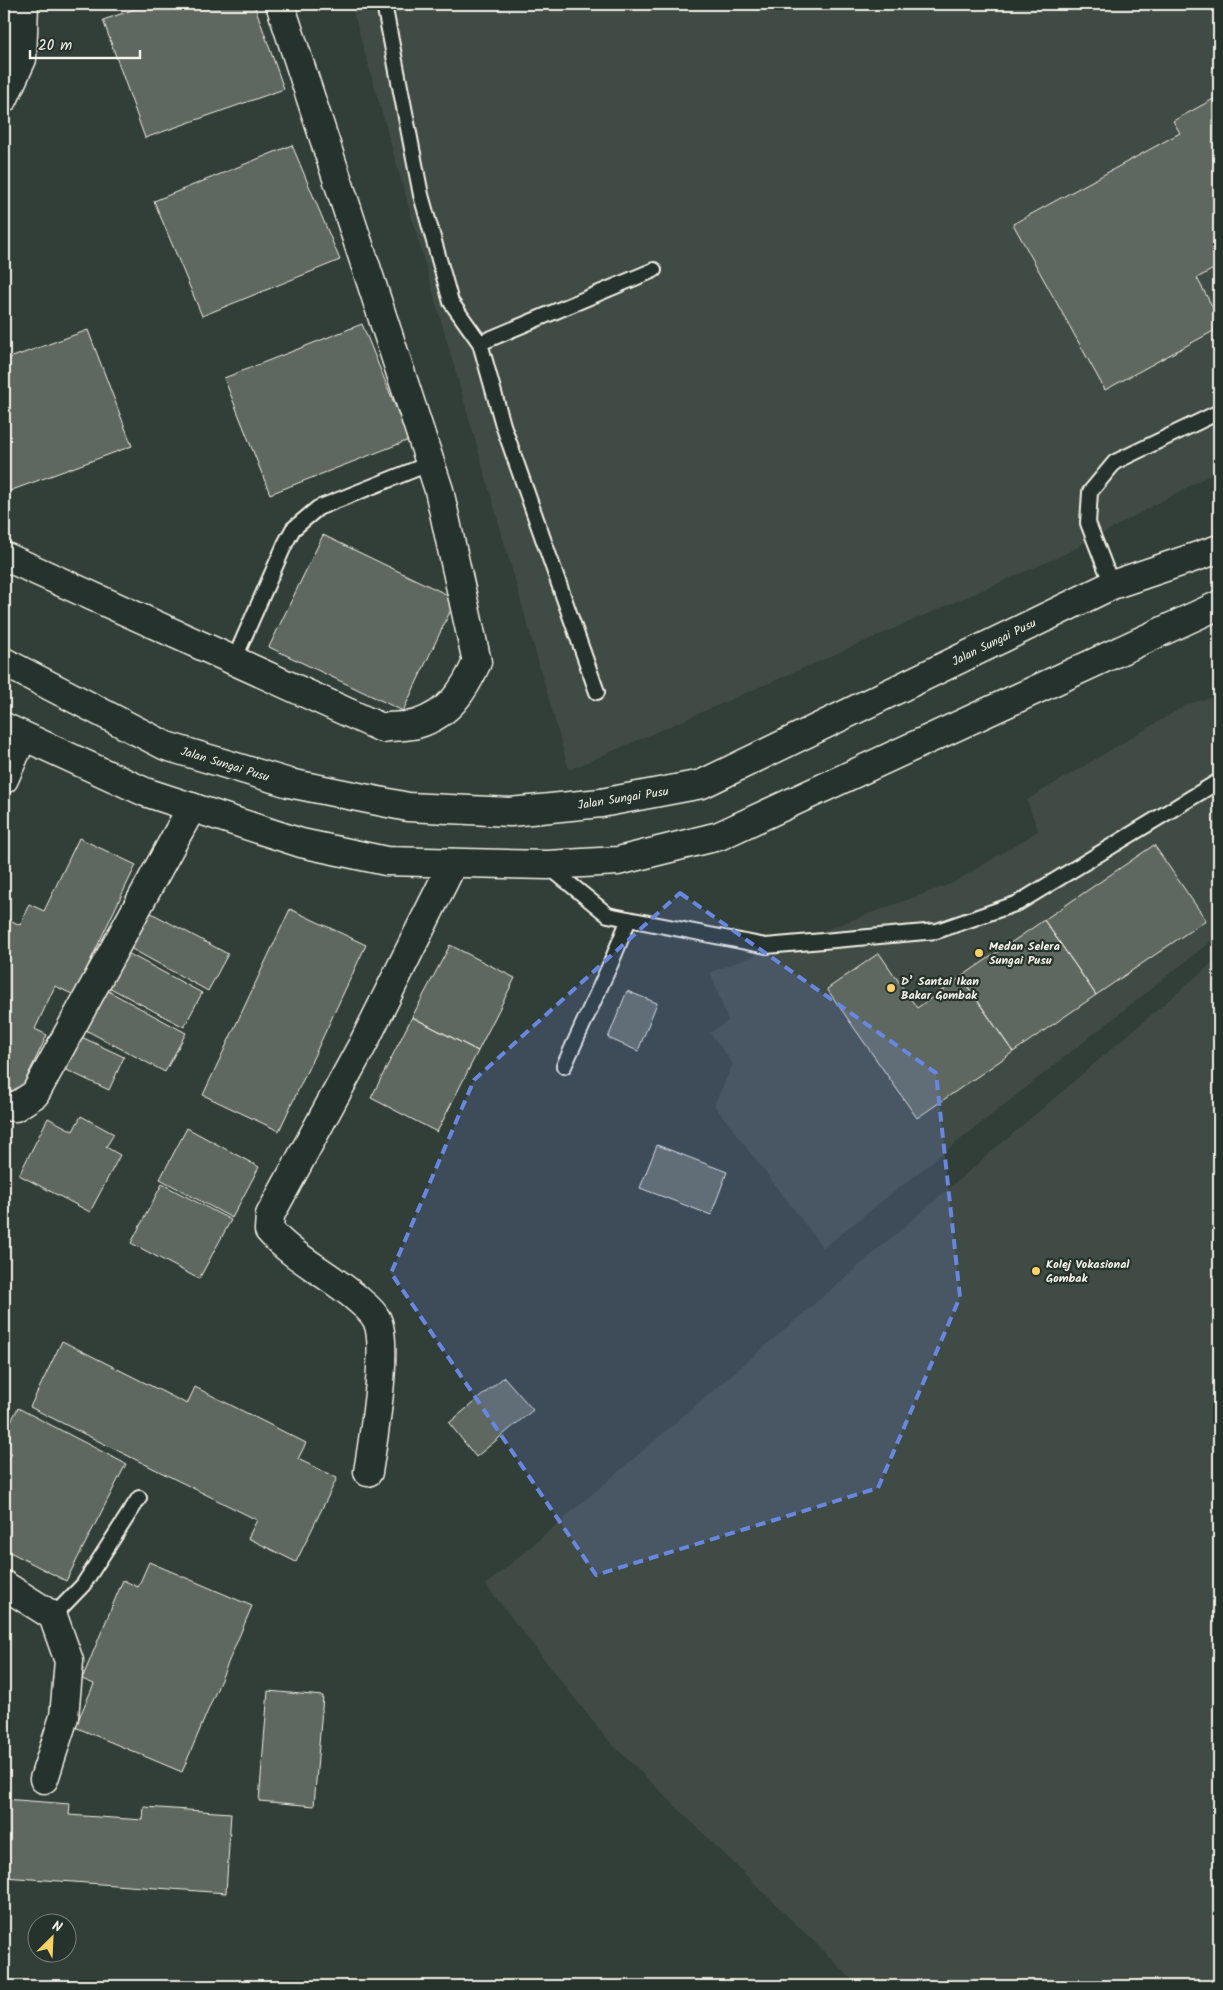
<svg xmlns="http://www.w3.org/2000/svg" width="1223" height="1990" font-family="Kalam,sans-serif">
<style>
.built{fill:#404b44}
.building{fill:#5f6861;stroke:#f4f1e8}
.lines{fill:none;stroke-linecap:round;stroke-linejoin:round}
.service-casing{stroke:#f4f1e8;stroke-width:18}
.minor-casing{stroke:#f4f1e8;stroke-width:31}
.secondary-casing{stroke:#f4f1e8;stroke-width:31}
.service{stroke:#26332d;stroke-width:14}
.minor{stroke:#26332d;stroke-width:28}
.secondary{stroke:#26332d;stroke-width:28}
.marked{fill:#6887de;fill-opacity:0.2;stroke:#6887de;stroke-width:4;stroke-dasharray:10 6;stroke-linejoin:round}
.poi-dot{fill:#ffd166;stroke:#26332d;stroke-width:2}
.labels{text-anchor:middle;stroke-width:4.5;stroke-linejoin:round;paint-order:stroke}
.street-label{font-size:12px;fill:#f4f1e8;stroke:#26332d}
.poi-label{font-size:12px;font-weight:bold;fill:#f4f1e8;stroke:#26332d;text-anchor:start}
</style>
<rect width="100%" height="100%" fill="#323e38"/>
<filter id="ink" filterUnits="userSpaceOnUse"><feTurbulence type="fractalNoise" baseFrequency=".02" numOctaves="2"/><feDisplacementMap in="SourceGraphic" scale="10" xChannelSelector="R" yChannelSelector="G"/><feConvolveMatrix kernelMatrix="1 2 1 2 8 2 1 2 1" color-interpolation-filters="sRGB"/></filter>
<g filter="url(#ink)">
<path class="built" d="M351 4H1219V470L1061 556 569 770Z
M1219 695V935L823 1248 714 1105 733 1064 710 1033 728 1021 710 972 953 883 1038 831 1027 800 1186 705Z
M1219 957V1986H859L605 1737 486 1585Z"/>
<path class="building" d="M150 4H254L284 89 145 138 103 20Z
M1219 96V266L1197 278 1219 319V328L1105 390 1013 224 1180 133 1173 121Z
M292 145 340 260 202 316 154 201Z
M362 324 409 440 270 494 224 378Z
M88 330 132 446 4 493V360Z
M323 535 456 599 403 711 269 647Z
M79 838 136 865 74 995 55 986 35 1029 47 1035 19 1094 4 1087V917L20 925 29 904 44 911Z
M1154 845 1206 920 1096 995 1044 920Z
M140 907 228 954 208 991 121 943Z
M290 909 366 945 279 1131 203 1095Z
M1044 920 1096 995 1013 1052 961 977Z
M450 945 515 978 478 1051 412 1017Z
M120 949 202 993 184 1027 101 983Z
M879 953 917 1008 961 977 1013 1052 917 1118 827 989Z
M99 986 186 1033 165 1072 78 1026Z
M627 991 657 1003 638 1051 608 1038Z
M412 1017 478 1051 437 1132 371 1098Z
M73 1033 124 1057 109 1090 58 1066Z
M81 1116 114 1134 106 1147 120 1155 90 1212 19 1175 48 1118 73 1131Z
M187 1128 259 1167 232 1218 160 1179Z
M657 1145 727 1172 711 1215 640 1188Z
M162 1184 231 1220 199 1279 131 1243Z
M62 1341 187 1404 195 1387 306 1443 298 1459 337 1478 296 1562 248 1538 257 1520 30 1407Z
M504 1377 533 1410 476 1457 449 1423Z
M18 1408 126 1464 66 1581 4 1549V1469L12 1453 4 1449V1434Z
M149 1562 252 1606 182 1772 75 1727 94 1684 82 1679 123 1580 138 1587Z
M268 1691 323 1696 314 1806 259 1801Z
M4 1799 70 1804 69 1815 143 1820 144 1807 231 1813 226 1893 4 1877Z"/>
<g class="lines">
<g class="service-casing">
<path id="service" d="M384 4 421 195 451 302 480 343 503 425 597 692
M480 343 654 270
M1112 585 1088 523 1090 492 1115 462 1219 412
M234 660 285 544 293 529 318 508 431 463
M549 867 608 915 766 946 937 931 1018 903 1219 781
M564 1066 611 963 629 919
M53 1616 83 1585 139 1498"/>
</g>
<g class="minor-casing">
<path id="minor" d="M4 98 22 59 24 4
M4 556 382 728C393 726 406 727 417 724 449 714 464 691 477 662L439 490 280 4
M4 779 23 736
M4 1106 15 1107 35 1094 192 807
M368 1472C373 1441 389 1346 377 1320 374 1314 367 1307 362 1303 333 1276 295 1260 269 1230L270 1215 363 1044 453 863
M4 1585 53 1616 69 1661 64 1717 44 1779"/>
</g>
<g class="secondary-casing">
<path id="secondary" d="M4 662 166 746 289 783 408 807 510 812 601 803 702 784 1112 585 1219 549
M4 727 145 792 301 843 386 861 547 865 618 861 719 836 1219 605"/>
</g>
<use href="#service" class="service"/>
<use href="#minor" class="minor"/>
<use href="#secondary" class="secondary"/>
</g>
</g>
<path class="marked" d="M680 893 936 1073 960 1297 878 1488 596 1575 391 1273 474 1080Z"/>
<g class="poi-dot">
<circle cx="979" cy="953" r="5"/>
<circle cx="891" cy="988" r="5"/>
<circle cx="1036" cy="1271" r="5"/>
</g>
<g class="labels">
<g class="street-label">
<text transform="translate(994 642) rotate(-26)" y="4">Jalan Sungai Pusu</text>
<text transform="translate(225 764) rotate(17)" y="4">Jalan Sungai Pusu</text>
<text transform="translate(623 798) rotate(-9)" y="4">Jalan Sungai Pusu</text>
</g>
<g class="poi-label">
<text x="989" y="950">Medan Selera<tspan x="989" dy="14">Sungai Pusu</tspan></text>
<text x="901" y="985">D’ Santai Ikan<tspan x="901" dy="14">Bakar Gombak</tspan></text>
<text x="1046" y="1268">Kolej Vokasional<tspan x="1046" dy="14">Gombak</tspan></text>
</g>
</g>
<rect width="1223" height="1990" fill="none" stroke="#26332d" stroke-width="20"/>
<rect x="10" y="10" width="1203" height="1970" fill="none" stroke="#f4f1e8" stroke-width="2" filter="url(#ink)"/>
<g transform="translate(52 1938) rotate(24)"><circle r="24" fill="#26332d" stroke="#787f78"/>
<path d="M0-4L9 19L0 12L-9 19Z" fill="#ffd166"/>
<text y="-8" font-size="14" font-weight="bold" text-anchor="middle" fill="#f4f1e8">N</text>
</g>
<path d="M30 50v8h110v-8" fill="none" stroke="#f4f1e8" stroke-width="2.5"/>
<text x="38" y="50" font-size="15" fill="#f4f1e8" stroke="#26332d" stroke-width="4" paint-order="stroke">20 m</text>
</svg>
